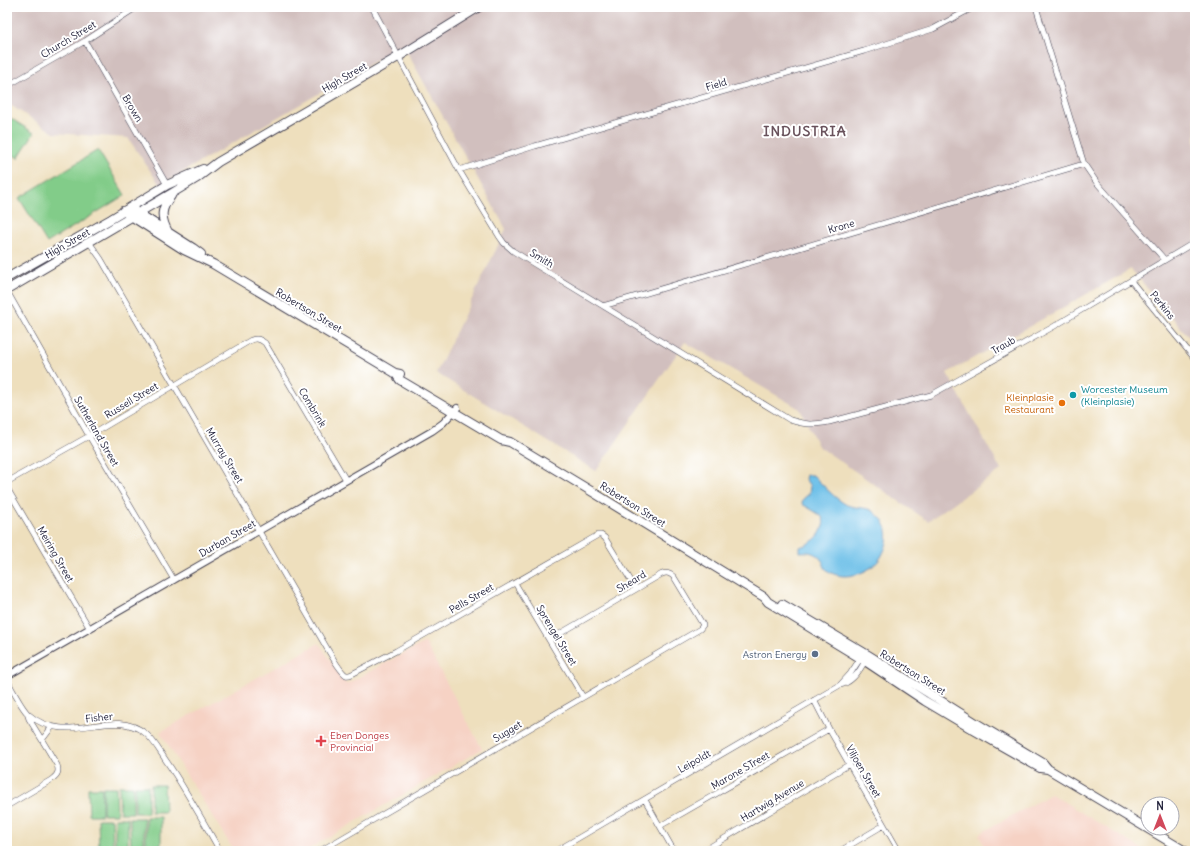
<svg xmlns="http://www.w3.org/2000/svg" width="1202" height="858" font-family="Delius,sans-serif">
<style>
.built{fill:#f6d2c4}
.industrial{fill:#d1bfbe}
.green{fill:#82cc89;stroke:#527762}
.water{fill:#6cbfe8;stroke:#477092}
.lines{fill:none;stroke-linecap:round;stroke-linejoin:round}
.minor-casing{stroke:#413e4e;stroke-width:6}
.tertiary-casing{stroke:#413e4e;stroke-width:8}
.primary-casing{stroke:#413e4e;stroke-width:10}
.minor{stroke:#fff;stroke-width:5}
.tertiary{stroke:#fff;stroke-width:6}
.primary{stroke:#fff;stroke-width:8}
.culture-dot{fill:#0f9aa8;stroke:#fff;stroke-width:1.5}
.food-dot{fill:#e8710a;stroke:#fff;stroke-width:1.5}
.service-dot{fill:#5c6f8a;stroke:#fff;stroke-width:1.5}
.health-dot{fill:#e0444e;stroke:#fff;stroke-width:1.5}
.labels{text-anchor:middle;stroke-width:4;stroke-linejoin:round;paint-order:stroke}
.street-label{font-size:10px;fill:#22223b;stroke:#fff}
.culture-label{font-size:10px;fill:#0d838f;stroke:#fff;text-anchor:start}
.food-label{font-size:10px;fill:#c56008;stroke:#fff;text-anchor:end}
.service-label{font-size:10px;fill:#4e5e75;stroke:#fff;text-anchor:end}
.health-label{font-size:10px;fill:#be3a42;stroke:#fff;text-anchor:start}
.district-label{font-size:14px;font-weight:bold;letter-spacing:1px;fill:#69525c;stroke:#fff}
</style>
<rect width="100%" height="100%" fill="#fff"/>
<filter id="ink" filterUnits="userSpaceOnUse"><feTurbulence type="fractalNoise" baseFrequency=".025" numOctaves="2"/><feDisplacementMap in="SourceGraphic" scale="8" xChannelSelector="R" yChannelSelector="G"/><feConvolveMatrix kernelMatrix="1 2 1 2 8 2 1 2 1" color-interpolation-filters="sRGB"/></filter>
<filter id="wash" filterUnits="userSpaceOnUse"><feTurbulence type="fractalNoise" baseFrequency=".012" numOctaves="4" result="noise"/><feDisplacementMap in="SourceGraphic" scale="16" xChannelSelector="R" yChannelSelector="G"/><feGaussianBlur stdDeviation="0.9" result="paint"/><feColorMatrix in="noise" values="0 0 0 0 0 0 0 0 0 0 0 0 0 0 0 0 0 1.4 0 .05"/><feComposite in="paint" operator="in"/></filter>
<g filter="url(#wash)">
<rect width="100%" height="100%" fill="#eedfbd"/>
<path class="built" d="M425 642 482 749 305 851H234L160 732 319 643 346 684Z
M1051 794 1145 851H986L979 834Z"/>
<path class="industrial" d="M7 7H1195V344L1131 269 947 373 1001 470 928 521 818 446 800 409 685 342 596 471 436 373 506 229 403 45 160 185 128 138 54 133 7 103Z"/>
<path class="green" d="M7 116 34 133 18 158 7 151Z
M98 150 125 195 47 243 19 198Z
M151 785H164L165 812H151Z
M119 786H133V813H120Z
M135 786H148V813H135Z
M103 787H116L117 814H103Z
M88 788H102V815H89Z
M146 817H161V845H146Z
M115 818H128V845H115Z
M130 818H144V845H131Z
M98 819H112L113 847 99 848Z"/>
<path class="water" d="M806 475H813C824 486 834 498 847 505 854 508 861 507 868 509 871 510 874 512 876 514 891 525 890 542 881 557 874 569 858 576 845 576 839 576 831 574 827 570 825 569 824 565 823 562 817 553 810 551 800 552V547C811 543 820 538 823 526 824 523 824 520 822 517 817 512 808 508 802 504L803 499 809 494 810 486 805 479Z"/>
</g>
<g filter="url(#ink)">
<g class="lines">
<g class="minor-casing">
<path id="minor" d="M372 7 459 170 499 236 504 243 513 251 790 420C807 425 812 425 829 422L931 395 940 390 1053 327 1195 242
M1036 7 1084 164 1097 183 1165 260
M85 41 167 185
M7 86 85 41 137 7
M459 170 535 146 864 51 933 29 974 7
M89 242 101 259 321 638C325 645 340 672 346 675 348 676 350 675 352 674L396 651 598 535H601L605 538 636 589
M1131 281 1195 359
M7 291 89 436 174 580
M603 306 1084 164
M7 482 89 436 251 340C257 338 260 339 265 343L346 480
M7 488 90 629
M515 583 583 697
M7 680C12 689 21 707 28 714 67 748 111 706 145 733 154 740 160 752 167 762 186 790 203 821 220 851
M840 685 850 674 862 656
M814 700 829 729 899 851
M27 713 29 719 42 740
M645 800 674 851
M7 806 51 780C56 776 60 773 57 765L42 740 52 727
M660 826 829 729
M320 851 700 629 703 625 674 577C670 573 667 572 662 574L549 640
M556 851 840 685C853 683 861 669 866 659
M703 851 850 764
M840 851 884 825"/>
</g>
<g class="tertiary-casing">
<path id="tertiary" d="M7 676 432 431 443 423 457 408"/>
</g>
<g class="primary-casing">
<path id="primary" d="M123 211 184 250 213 264 395 373 400 374
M135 211 193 248 201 254
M168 232C160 217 161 208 171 196
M7 278 111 219 167 185 203 169
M7 290 174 192 197 178 218 162 398 57 479 7
M395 373 400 380 501 440 510 442 591 491 764 597 768 602 865 661 925 701 972 729 1040 768 1048 769 1185 851
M782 604 868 655 976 723 1043 763 1048 769"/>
</g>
<use href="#minor" class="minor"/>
<use href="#tertiary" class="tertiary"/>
<use href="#primary" class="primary"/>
</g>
</g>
<circle class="culture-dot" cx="1073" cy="395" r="4"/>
<circle class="food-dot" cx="1062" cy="403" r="4"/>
<circle class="service-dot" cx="815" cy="654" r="4"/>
<path class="health-dot" d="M319 735h4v4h4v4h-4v4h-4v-4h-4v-4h4z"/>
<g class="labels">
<g class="street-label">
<text transform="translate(68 39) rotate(-31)" y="4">Church Street</text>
<text transform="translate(344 77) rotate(-30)" y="4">High Street</text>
<text transform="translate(716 84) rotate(-17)" y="4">Field</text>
<text transform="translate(133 108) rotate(59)" y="4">Brown</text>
<text transform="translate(841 226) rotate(-16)" y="4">Krone</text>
<text transform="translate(67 243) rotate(-30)" y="4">High Street</text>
<text transform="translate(542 258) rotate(31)" y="4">Smith</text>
<text transform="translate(1163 305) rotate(51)" y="4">Perkins</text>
<text transform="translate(309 310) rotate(31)" y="4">Robertson Street</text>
<text transform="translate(1003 345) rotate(-30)" y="4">Traub</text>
<text transform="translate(131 400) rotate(-31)" y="4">Russell Street</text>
<text transform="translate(313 407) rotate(59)" y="4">Combrink</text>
<text transform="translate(97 431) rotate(60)" y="4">Sutherland Street</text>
<text transform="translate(225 455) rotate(59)" y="4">Murray Street</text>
<text transform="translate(633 504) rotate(32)" y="4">Robertson Street</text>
<text transform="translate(227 538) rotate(-30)" y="4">Durban Street</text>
<text transform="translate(56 554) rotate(60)" y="4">Meiring Street</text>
<text transform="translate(631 581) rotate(-31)" y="4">Sheard</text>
<text transform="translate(471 598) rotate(-30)" y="4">Pells Street</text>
<text transform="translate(557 635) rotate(59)" y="4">Sprengel Street</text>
<text transform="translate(913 672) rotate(32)" y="4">Robertson Street</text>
<text transform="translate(99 717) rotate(-6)" y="4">Fisher</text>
<text transform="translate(507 731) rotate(-31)" y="4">Sugget</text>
<text transform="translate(694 761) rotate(-30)" y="4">Leipoldt</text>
<text transform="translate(740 770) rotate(-30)" y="4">Marone STreet</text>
<text transform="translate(864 771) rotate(60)" y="4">Viljoen Street</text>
<text transform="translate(772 800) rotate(-31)" y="4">Hartwig Avenue</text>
</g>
<g class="culture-label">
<text x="1081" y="393">Worcester Museum<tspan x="1081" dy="12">(Kleinplasie)</tspan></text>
</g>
<g class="food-label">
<text x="1054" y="401">Kleinplasie<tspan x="1054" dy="12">Restaurant</tspan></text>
</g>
<g class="service-label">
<text x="807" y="658">Astron Energy</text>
</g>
<g class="health-label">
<text x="330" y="739">Eben Donges<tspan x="330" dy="12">Provincial</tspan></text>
</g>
<g class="district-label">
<text x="805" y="136">INDUSTRIA</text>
</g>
</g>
<rect width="1202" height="858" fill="none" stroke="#fff" stroke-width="24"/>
<g transform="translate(1160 816)"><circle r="19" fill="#ffffff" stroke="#a7a7b1"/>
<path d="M0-3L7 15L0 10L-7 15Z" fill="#d1495b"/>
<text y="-6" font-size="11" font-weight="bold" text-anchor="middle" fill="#22223b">N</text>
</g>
</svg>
